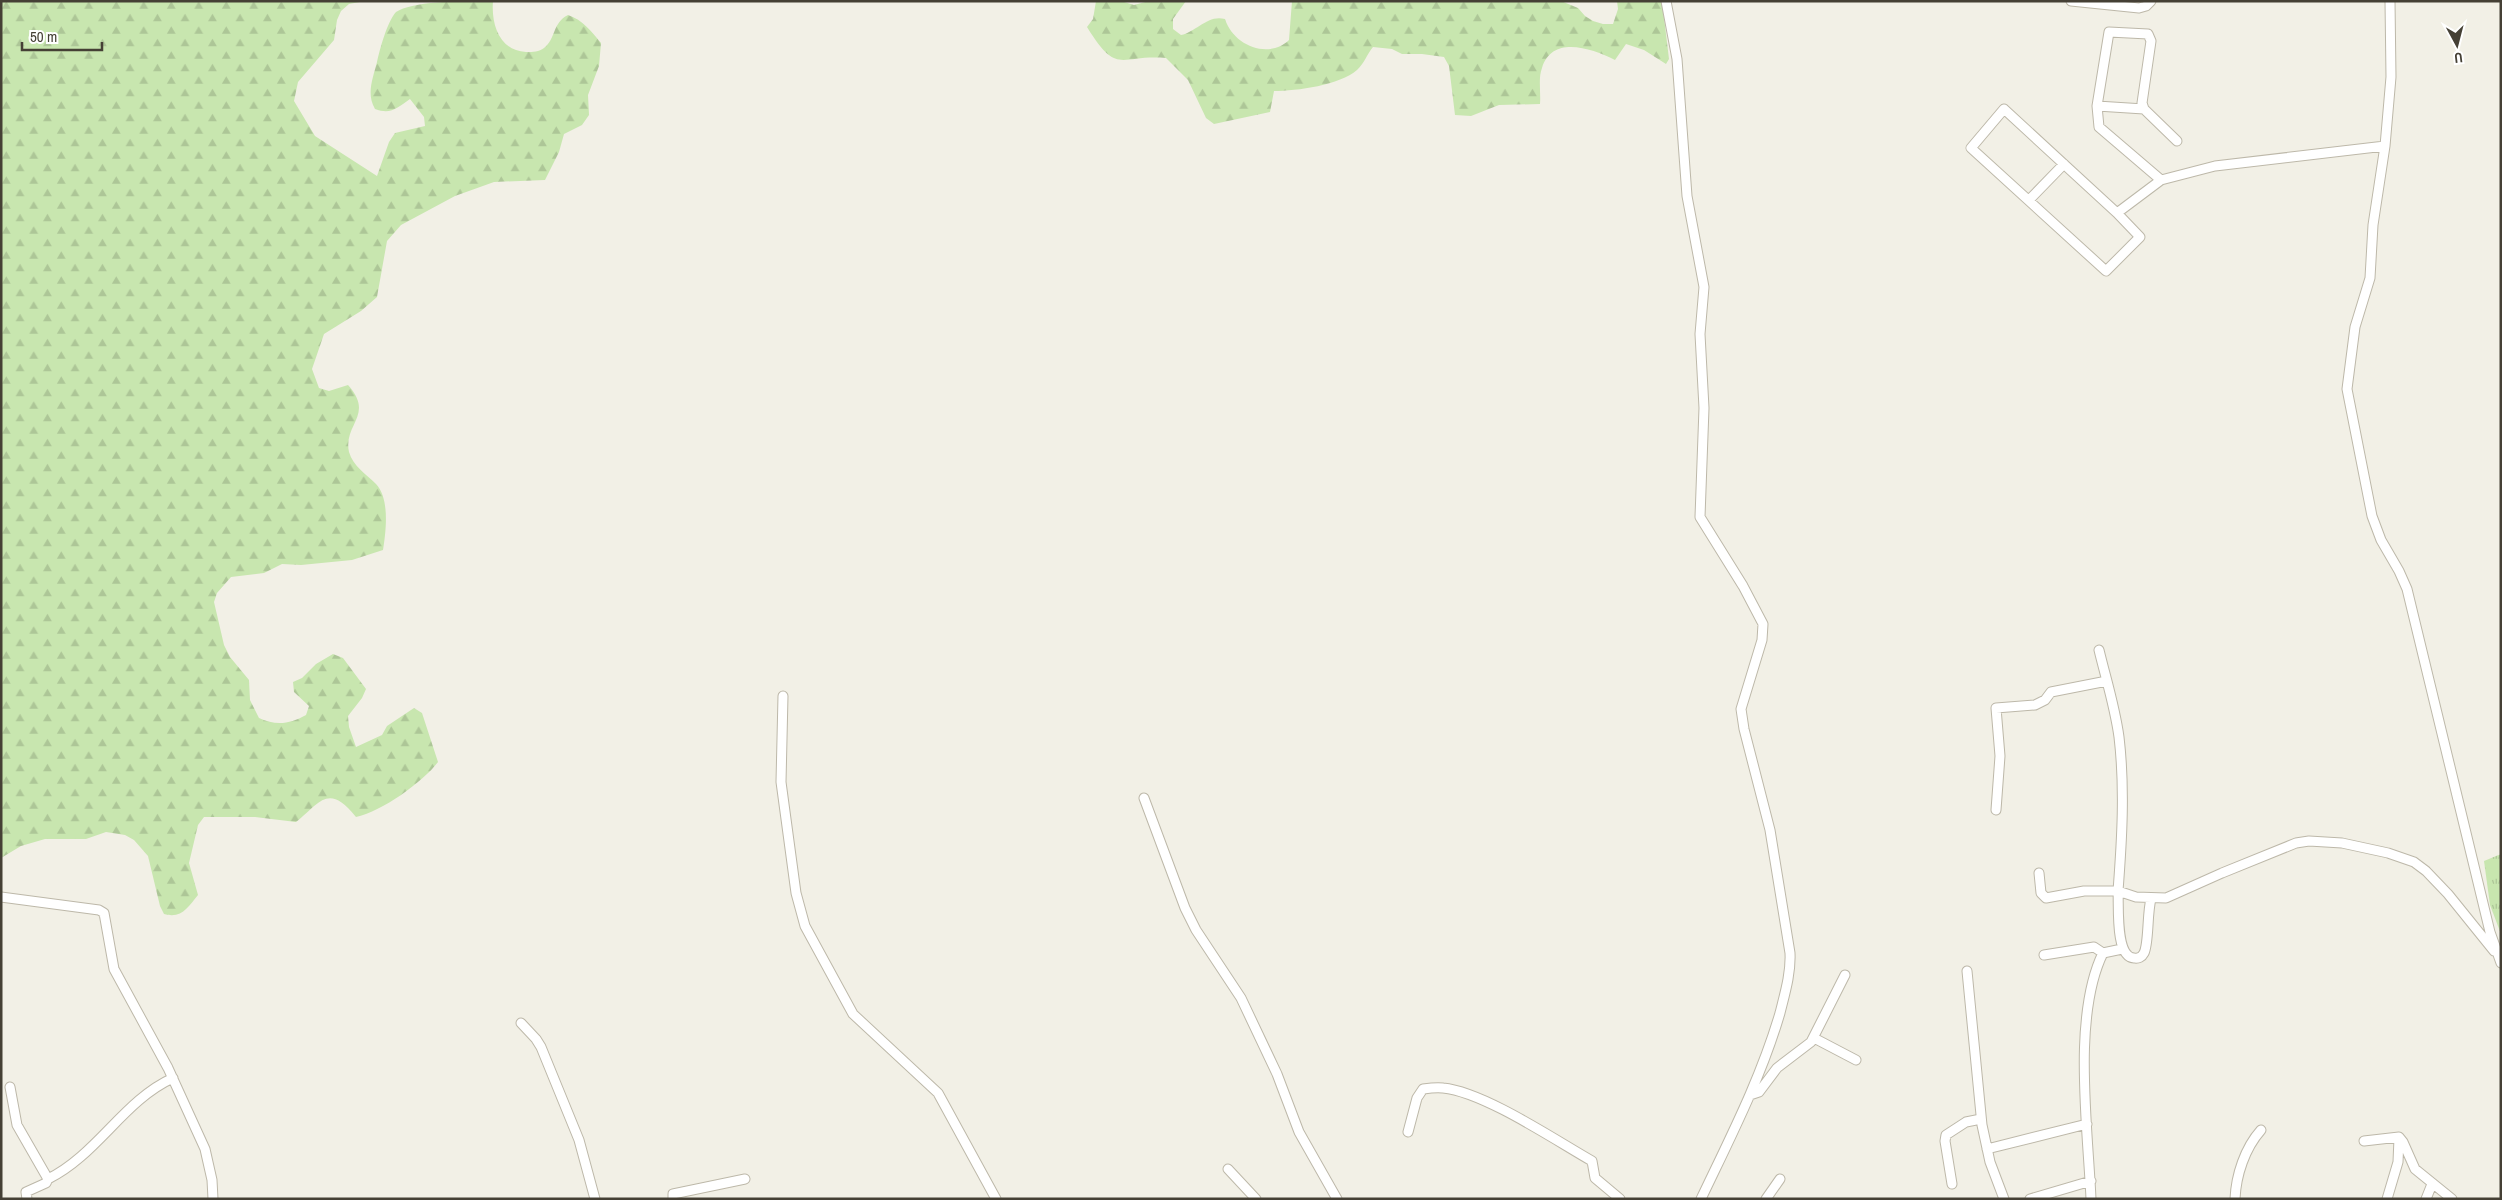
<svg xmlns="http://www.w3.org/2000/svg" width="2502" height="1200" font-family="'Archivo Narrow',sans-serif">
<style>
.grass{fill:url(#grass-tufts)}
.forest{fill:url(#forest-firs)}
.lines{fill:none;stroke-linecap:round;stroke-linejoin:round}
.minor-casing{stroke:#bdb8a9;stroke-width:11}
.minor{stroke:#fff;stroke-width:9}
</style>
<defs>
<pattern id="grass-tufts" width="24" height="20" patternUnits="userSpaceOnUse" patternTransform="scale(1.25)"><rect width="24" height="20" fill="#c8e6af"/><path d="M3 7l-1-3M5 7V3M7 7l1-3M15 17l-1-3M17 17v-4M19 17l1-3" fill="none" stroke="#adc697"/></pattern>
<pattern id="forest-firs" width="22" height="20" patternUnits="userSpaceOnUse" patternTransform="scale(1.25)"><rect width="22" height="20" fill="#c8e6af"/><path d="M5 1l3.5 6h-7zM16 11l3.5 6h-7z" fill="#adc697"/></pattern>
</defs>
<rect width="100%" height="100%" fill="#f2f0e6"/>
<path class="grass" d="M2501 854V934L2490 905 2484 861Z"/>
<path class="forest" d="M1 1H365L349 4 341 11 337 20 334 40 298 82 294 101 315 136 377 176 389 142 395 133 425 126 424 117 410 99C397 108 391 115 375 109 366 94 373 78 377 62 380 49 387 22 396 12 415 0 467 1 493 1 491 25 500 51 526 52 533 52 539 52 544 48 556 39 552 23 568 15 583 20 591 31 601 43L599 66 588 95 589 115 582 125 564 134 559 152 545 180 494 182 455 196 401 225 387 241 377 297 361 311 324 334 312 369 319 388 329 391 348 385C375 415 343 424 349 452 353 466 366 474 376 484 390 499 386 531 383 550L352 560 301 565 282 564 264 573 231 577 217 593 214 602 224 645 230 657 249 680 250 700 259 718C276 726 290 724 306 715L309 706 294 692 293 682 302 678 316 664 333 654 343 658 366 689 362 698 348 716 349 727 356 747 382 735 387 726 414 708 422 713 438 762C423 782 381 812 356 817 328 782 320 803 296 822L255 817H204L198 825 189 863 198 895C188 907 182 919 164 914L160 906 148 856 134 840 125 835 106 832 86 839H45L21 846 1 858Z
M1096 1H1121L1134 5 1149 1H1186L1173 19V29L1181 35C1196 32 1208 14 1225 19 1233 45 1268 60 1289 40L1292 1H1561L1578 8 1585 16 1593 21 1603 24H1613L1618 9 1617 1H1662L1669 59 1666 64 1644 50 1626 44 1615 60C1591 48 1552 35 1542 68 1538 78 1541 93 1540 104L1499 105 1471 116 1455 115 1449 66 1444 57 1422 54H1402L1392 49 1373 47C1367 54 1364 64 1357 70 1340 85 1297 91 1274 91L1270 112 1214 124 1206 118 1188 80 1166 58C1119 54 1118 77 1087 27L1093 19Z"/>
<g class="lines">
<g class="minor-casing">
<path id="minor" d="M1666 1 1677 59 1687 196 1704 287 1700 334 1704 408 1700 517 1743 586 1763 624 1762 640 1741 709 1744 729 1770 830 1790 953C1791 973 1785 993 1780 1013 1761 1078 1730 1138 1701 1199
M2071 1 2139 8 2146 6 2151 1
M2390 1 2391 77 2385 146 2373 225 2370 278 2355 327 2347 389 2372 516 2381 540 2399 571 2407 589 2490 932 2501 963
M2097 106 2144 109
M2177 141 2144 109 2142 103 2151 41 2148 34 2109 32 2097 106 2099 127 2161 180 2215 166 2385 146
M2029 200 2064 164
M2117 213 2140 237 2106 271 1971 148 2004 109 2117 213 2161 180
M2099 650C2106 679 2115 707 2119 737 2125 788 2122 839 2118 891L2136 897 2166 898 2222 873 2296 843 2309 841 2342 843 2388 853 2414 862 2426 871 2448 894 2494 951
M783 696 781 782 796 893 805 926 853 1014 938 1093 996 1199
M1144 798 1185 908 1196 930 1241 998 1277 1074 1299 1132 1337 1199
M1996 810 2000 756 1996 708 2035 705 2045 700 2051 692 2107 681
M2039 873 2041 893 2046 898 2084 891H2118C2119 906 2115 957 2134 958 2138 959 2142 957 2144 953 2149 943 2147 913 2151 899
M1 897 99 910 104 913 114 969 168 1068 205 1149 212 1180 213 1199
M2044 955 2094 947 2103 953
M1967 971 1982 1125 1990 1162 2004 1199
M521 1023 536 1039 541 1047 579 1140 595 1199
M1814 1038 1856 1060
M10 1087 17 1125 48 1179
M1750 1095 1759 1092 1777 1068 1811 1042 1845 975
M1408 1132 1417 1098 1423 1089C1430 1088 1437 1087 1443 1088 1484 1092 1555 1140 1592 1161L1595 1178 1620 1199
M2364 1141 2399 1137 2403 1142 2415 1169 2452 1199
M1987 1149 2087 1124
M1228 1169 1256 1199
M1952 1184 1945 1141 1946 1135 1966 1122 1981 1119
M27 1199 26 1192 46 1183 48 1179C97 1155 124 1100 173 1078
M673 1199V1194L745 1179
M1766 1199 1780 1179
M2030 1199 2091 1181
M2091 1199C2088 1129 2072 1016 2103 953L2122 949
M2235 1199C2236 1175 2245 1148 2261 1130
M2387 1199 2398 1162 2399 1138
M2426 1199 2432 1184"/>
</g>
<use href="#minor" class="minor"/>
</g>
<rect width="2502" height="1200" fill="none" stroke="#454035" stroke-width="5"/>
<g transform="translate(2457 45) rotate(173)" stroke="#ffffff" stroke-width="4" paint-order="stroke">
<path d="M0-4L9 19L0 12L-9 19Z" fill="#454035"/>
<text y="-8" font-size="14" font-weight="bold" text-anchor="middle" fill="#454035">U</text>
</g>
<path d="M22 42v8h80v-8" fill="none" stroke="#454035" stroke-width="2.5"/>
<text x="30" y="42" font-size="15" fill="#454035" stroke="#ffffff" stroke-width="4" paint-order="stroke">50 m</text>
</svg>
